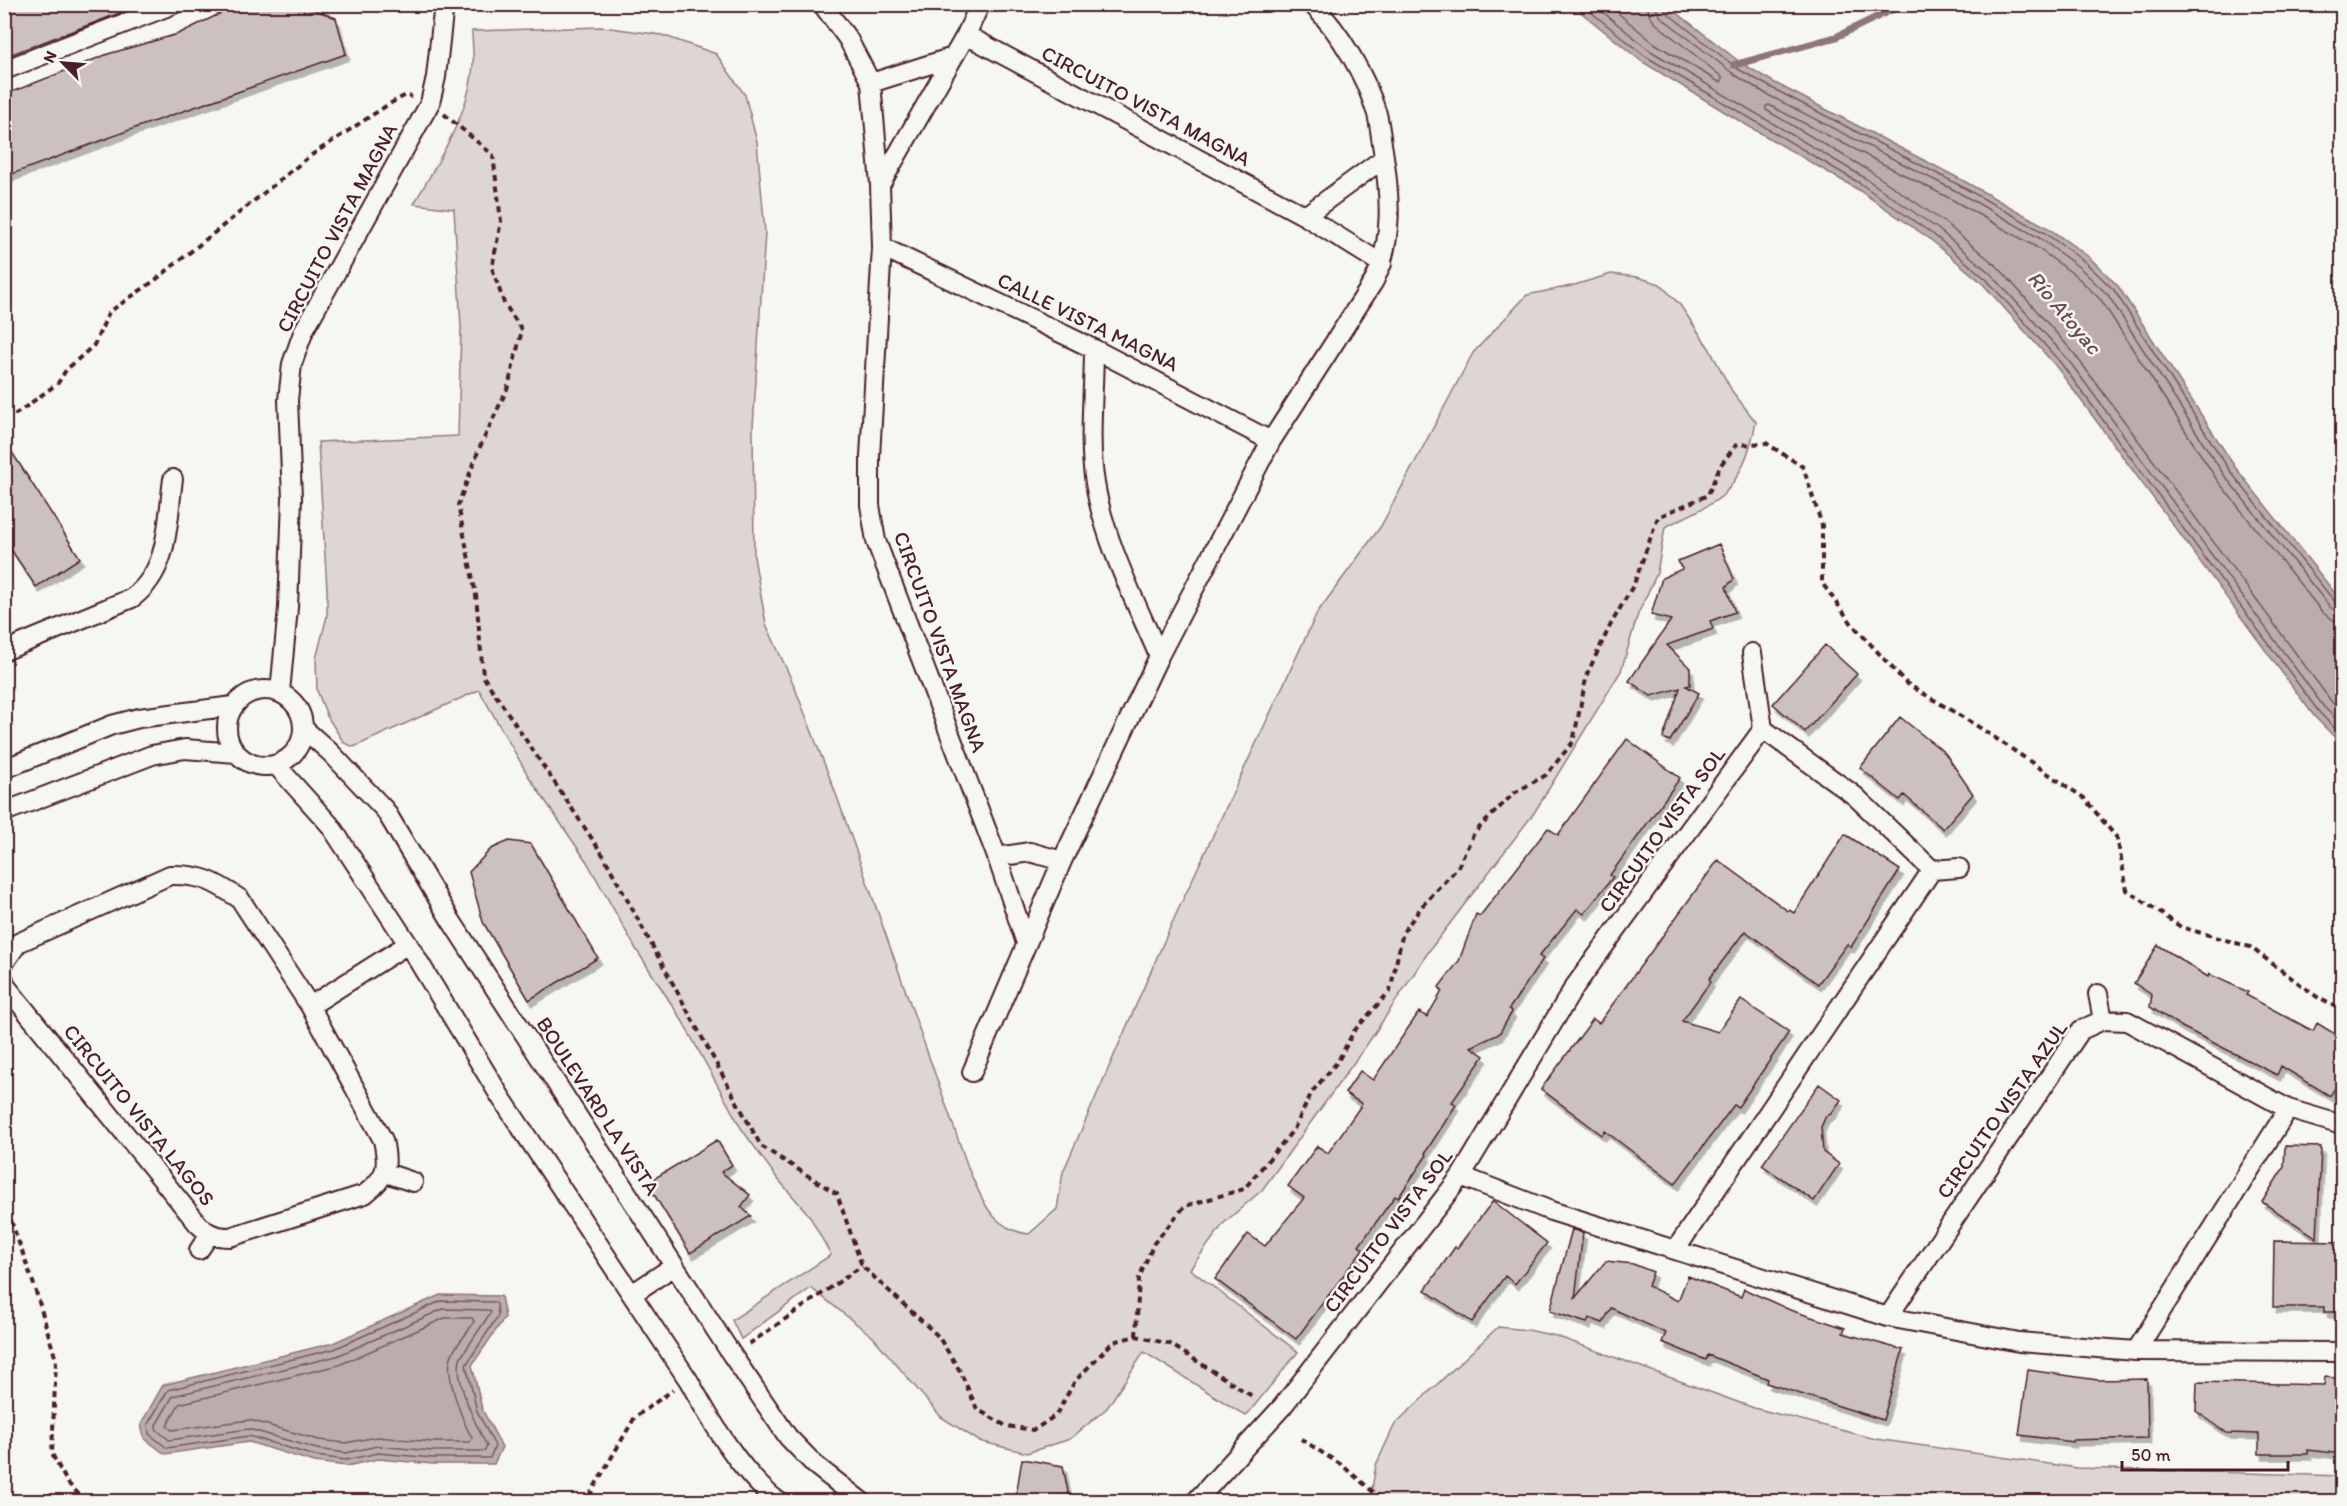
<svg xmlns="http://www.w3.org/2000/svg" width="2347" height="1506" font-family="Itim,sans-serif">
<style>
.green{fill:#ddd6d5;stroke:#947a80;stroke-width:1.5}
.water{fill:#bbadae;stroke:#8e747a;stroke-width:1.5}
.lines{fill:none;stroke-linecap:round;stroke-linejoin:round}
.shore{stroke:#77585f;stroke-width:1.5}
.stream{stroke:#8e747a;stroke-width:7}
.building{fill:#ccc1c0;stroke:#4a1f2b;stroke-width:1.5;filter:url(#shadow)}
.street-casing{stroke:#4a1f2b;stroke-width:22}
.path{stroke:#4a1f2b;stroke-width:4;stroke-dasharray:6 4.5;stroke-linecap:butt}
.street{stroke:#f6f6f2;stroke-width:18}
.labels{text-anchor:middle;stroke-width:5;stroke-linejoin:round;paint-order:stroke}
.street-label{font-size:21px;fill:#4a1f2b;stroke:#f6f6f2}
.water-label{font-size:22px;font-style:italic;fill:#6c4a52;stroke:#f6f6f2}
</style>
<defs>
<filter id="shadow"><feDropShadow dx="3.5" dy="6" stdDeviation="0" flood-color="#0004"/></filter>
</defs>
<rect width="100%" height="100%" fill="#f6f6f2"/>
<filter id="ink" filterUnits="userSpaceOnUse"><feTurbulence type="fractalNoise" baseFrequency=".0167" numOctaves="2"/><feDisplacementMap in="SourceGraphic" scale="12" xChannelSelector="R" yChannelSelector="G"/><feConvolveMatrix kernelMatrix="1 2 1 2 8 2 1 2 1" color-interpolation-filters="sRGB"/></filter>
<g filter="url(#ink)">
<path class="green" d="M603 27 662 35 716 54 745 95 757 142 765 232 753 427 754 557 766 624 793 683 836 794 969 1170C983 1201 991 1229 1029 1234L1057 1209 1063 1172 1172 923 1317 613 1381 526 1473 353 1527 295 1571 286 1611 274 1637 277 1660 284 1680 305 1709 348 1732 391 1756 422C1751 447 1742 476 1723 495 1712 506 1680 519 1665 527L1657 573 1638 614 1621 671 1534 813 1429 951 1368 1043 1262 1190 1224 1223 1190 1269 1298 1352 1246 1416 1144 1352 1107 1408 1070 1439 1027 1453 979 1441 941 1417 873 1337 811 1288 741 1339 732 1320 831 1255 809 1215 777 1178 741 1128 683 1022 636 949 587 862 529 777 479 690 354 747 344 743 327 716 317 690 316 659 327 616V589L318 442 458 436 461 327 454 209 414 204C437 163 470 113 473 64 474 53 472 42 472 31Z
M1498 1327 1528 1330 1556 1336 1754 1408 1876 1439 2077 1468 2342 1476V1501H1370L1376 1465 1395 1424Z"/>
<path class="water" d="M1572 5H1667L1741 63 1775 83 1962 180 2048 228 2089 257 2118 286 2235 467 2342 602V745L2314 716 2055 365 1982 283 1930 239 1857 189 1743 123 1641 61Z
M440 1295 501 1296 505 1317 472 1365 482 1409 502 1447 494 1464H433L378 1459 347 1466 314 1462 249 1442 165 1454 144 1438 141 1424 163 1385 333 1343Z"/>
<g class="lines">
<path class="shore" d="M1581 4 1645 56 1861 184 1934 235 1986 279 2060 362 2319 712 2342 736
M1593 4 1649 50 1865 178 1938 229 1991 274 2066 357 2324 707 2342 725
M1607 4 1654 43 1719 82 1722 81V77L1654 22 1649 14 1647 4
M1656 4 1657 11 1661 17 1735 75 1768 95 1956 191 2041 239 2080 268 2108 295 2224 475 2330 607 2336 611 2342 612
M1664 4 1666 12 1738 69 1772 88 1959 185 2045 233 2085 262 2114 290 2230 471 2335 602 2342 605
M2342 621 2333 620 2323 613 2217 480 2101 300 2075 275 2036 247 1951 199 1769 105 1766 106V110L1870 171 1944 222 1999 268 2073 352 2331 701 2342 713
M441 1301 494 1302 497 1304 498 1316 466 1365 477 1411 495 1446 490 1458H433L378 1453 346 1460 315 1456 249 1436 167 1448 149 1434 148 1424 168 1390 334 1349Z
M443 1309 488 1310 491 1312 461 1357C452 1378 477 1427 487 1446L485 1451H433L377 1446 346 1453 317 1449 249 1429 169 1440 156 1429V1425L173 1396 337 1356Z
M445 1318H472L474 1321C469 1333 456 1343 451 1357 444 1374 463 1422 472 1438L470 1442H433L377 1437 345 1443 319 1440 250 1420 172 1430 167 1426 179 1404 339 1365Z"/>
<path class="stream" d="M1734 65 1836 37 1893 9V4"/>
</g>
<path class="building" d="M4 4H141V5L4 57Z
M240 4H300L336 18 346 54 135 128 4 177V95L108 54 178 34Z
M4 440 80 558 36 587 4 539Z
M1719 544 1734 579 1726 587 1735 612 1710 621 1713 629 1667 645 1690 668V685L1686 686 1699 693 1670 741 1663 738 1680 688 1651 696 1629 681 1671 620 1651 615 1662 578 1682 569 1678 561Z
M1825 645 1857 674 1805 732 1773 704Z
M1900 717 1945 753 1973 794 1943 829 1904 795 1900 800 1860 768Z
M1627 739 1680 778 1610 875 1613 877 1584 914 1577 909 1539 956 1543 959 1509 1009 1512 1012 1499 1034 1471 1047 1484 1056 1452 1102 1456 1105 1425 1153 1427 1155 1398 1198 1395 1196 1359 1246 1363 1249 1296 1339 1215 1279 1248 1234 1265 1246 1304 1198 1288 1186 1317 1146 1328 1153 1362 1104 1345 1093 1360 1071 1373 1080 1419 1012 1427 1017 1442 991 1439 987 1459 961 1476 914 1480 916 1548 828 1558 835Z
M1845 834 1900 870 1851 947 1847 944 1818 984 1745 931 1709 979 1711 981 1682 1021 1718 1032 1741 1000 1789 1032 1738 1107 1734 1105 1675 1184 1605 1131 1602 1135 1541 1089 1593 1019 1599 1023 1718 860 1788 911 1789 910 1794 913Z
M509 841 531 844 598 958 529 1000 483 922 469 872 491 849Z
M2158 945 2208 977 2209 974 2248 992 2246 995 2313 1031 2317 1023 2343 1039V1076L2330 1096 2281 1066 2277 1075 2180 1026 2150 1007 2152 995 2134 983Z
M1819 1084 1841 1100 1831 1114 1826 1116 1821 1127 1823 1152 1839 1164 1814 1201 1762 1165Z
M717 1140 732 1165 721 1172 750 1195 741 1207 751 1216 690 1253 647 1183Z
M2285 1146 2321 1147 2317 1238 2262 1202 2284 1167Z
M1493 1201 1547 1243 1515 1284 1505 1276 1472 1322 1425 1290 1455 1247 1457 1248Z
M1572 1229 1583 1233 1575 1298 1606 1261 1633 1264 1653 1272 1648 1286 1678 1301 1688 1276 1741 1297 1744 1289 1790 1310 1845 1328 1843 1333 1903 1350 1883 1420 1766 1383 1768 1379 1708 1355 1706 1360 1662 1342 1666 1333 1611 1308 1603 1323 1589 1318 1587 1323 1550 1311Z
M2274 1241 2343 1242V1312H2324V1307H2273Z
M2028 1370 2098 1380 2147 1379 2148 1438 2073 1440V1442L2019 1435Z
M2325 1377 2343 1379V1454L2308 1450V1454H2259V1434L2227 1433 2196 1411 2197 1382 2324 1385Z
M1022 1459 1063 1466 1070 1502H1015Z"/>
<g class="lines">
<g class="street-casing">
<path id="street" d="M822 4 848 39 871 83 880 185 882 247 870 456V505L876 541 997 857 1026 943
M966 35 1305 216 1382 264
M4 70 174 4
M871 83 953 57
M880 185 966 35 980 4
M1305 216 1384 158
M882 247 1094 349 1271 441
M1094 349C1094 389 1088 443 1095 483 1104 541 1136 602 1159 656
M4 651 132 598C170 570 167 522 173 479
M1752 653 1763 729
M227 728a38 38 0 1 1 76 0a38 38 0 1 1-76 0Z
M280 692 288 608 292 498 288 400 292 364 304 330 430 103 436 77 444 4
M303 728 331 753 385 810 450 919 732 1355 788 1437 815 1465 862 1502
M1763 729 1855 796 1932 870
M276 765 330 825 408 944 500 1096 689 1381C711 1421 742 1475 779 1502
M4 769 112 725 139 718 233 706
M4 812 152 755 185 749 236 753
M997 857 1030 852 1062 861
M1932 870 1959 868
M4 963 18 943 170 875C201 874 215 882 240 899L310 1006 383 1140C389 1167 387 1177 365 1194L230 1237C216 1237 208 1234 198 1224L5 985 4 980
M2098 994 2103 1020
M310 1006 408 944
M972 1072 1062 861 1159 656 1271 441 1374 281C1394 240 1390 194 1383 150 1381 139 1380 126 1377 114 1365 75 1341 33 1312 4
M386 1173 413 1182
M1461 1176 1551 1211 1888 1317 2019 1342 2136 1351 2342 1352
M1676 1249 1932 870
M199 1250 210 1234
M632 1294 674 1266
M1888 1317 2081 1030 2103 1020 2127 1021 2288 1109 2342 1125
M2136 1351 2288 1109
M1195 1502 1282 1407 1461 1176 1575 986 1763 729"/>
</g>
<path class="path" d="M444 114 493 155 501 221 492 268 504 303 522 330 508 387 479 449 458 505 476 595 483 676 603 855 761 1146 837 1194 862 1266 938 1336 960 1371 977 1409 1006 1426 1034 1430 1056 1415 1075 1381 1113 1342 1136 1336 1170 1344 1252 1396
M4 411 16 414 58 383 66 370 94 345 109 312 154 281 310 156 389 104 406 95 412 97
M4 1201 34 1285 56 1360 52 1454 67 1482 86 1502
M1136 1336 1139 1278 1154 1243 1185 1206 1244 1189 1294 1129 1312 1092 1338 1061 1354 1031 1390 991 1403 932 1423 905 1458 867 1474 833 1514 793 1546 775 1573 742 1587 674 1611 624 1634 584 1658 517 1708 495 1720 466 1736 445 1766 443 1803 467 1822 525V583L1852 624 1906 683 1982 729 2084 798 2117 838 2127 890 2181 927 2250 947 2320 999 2342 1010
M749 1344 862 1266
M1301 1439 1343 1466 1378 1496 1381 1502
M581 1502 588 1498 635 1417 673 1390"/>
<use href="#street" class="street"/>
</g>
</g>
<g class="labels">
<g class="street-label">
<text transform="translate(1146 106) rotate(28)" y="7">CIRCUITO VISTA MAGNA</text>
<text transform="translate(337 228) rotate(-62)" y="7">CIRCUITO VISTA MAGNA</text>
<text transform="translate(1088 322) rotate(26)" y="7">CALLE VISTA MAGNA</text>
<text transform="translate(940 642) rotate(70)" y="7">CIRCUITO VISTA MAGNA</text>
<text transform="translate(1662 830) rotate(-54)" y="7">CIRCUITO VISTA SOL</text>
<text transform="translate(598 1106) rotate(57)" y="7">BOULEVARD LA VISTA</text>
<text transform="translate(2002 1110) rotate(-55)" y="7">CIRCUITO VISTA AZUL</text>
<text transform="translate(139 1115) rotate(51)" y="7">CIRCUITO VISTA LAGOS</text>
<text transform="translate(1388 1231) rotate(-53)" y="7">CIRCUITO VISTA SOL</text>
</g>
<g class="water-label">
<text transform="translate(2065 312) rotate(50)" y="8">Río Atoyac</text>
</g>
</g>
<rect width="2347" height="1506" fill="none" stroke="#f6f6f2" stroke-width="24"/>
<rect x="12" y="12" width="2323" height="1482" fill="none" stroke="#4a1f2b" stroke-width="2" filter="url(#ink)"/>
<g transform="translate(63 63) rotate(295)" stroke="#f6f6f2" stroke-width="4.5" paint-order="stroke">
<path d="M0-4.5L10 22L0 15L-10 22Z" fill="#4a1f2b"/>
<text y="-9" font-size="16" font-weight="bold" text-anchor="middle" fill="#4a1f2b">N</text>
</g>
<path d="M2122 1461v9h166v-9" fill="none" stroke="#4a1f2b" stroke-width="3"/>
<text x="2131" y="1461" font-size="18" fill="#4a1f2b" stroke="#f6f6f2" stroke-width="4.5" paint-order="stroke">50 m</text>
</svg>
